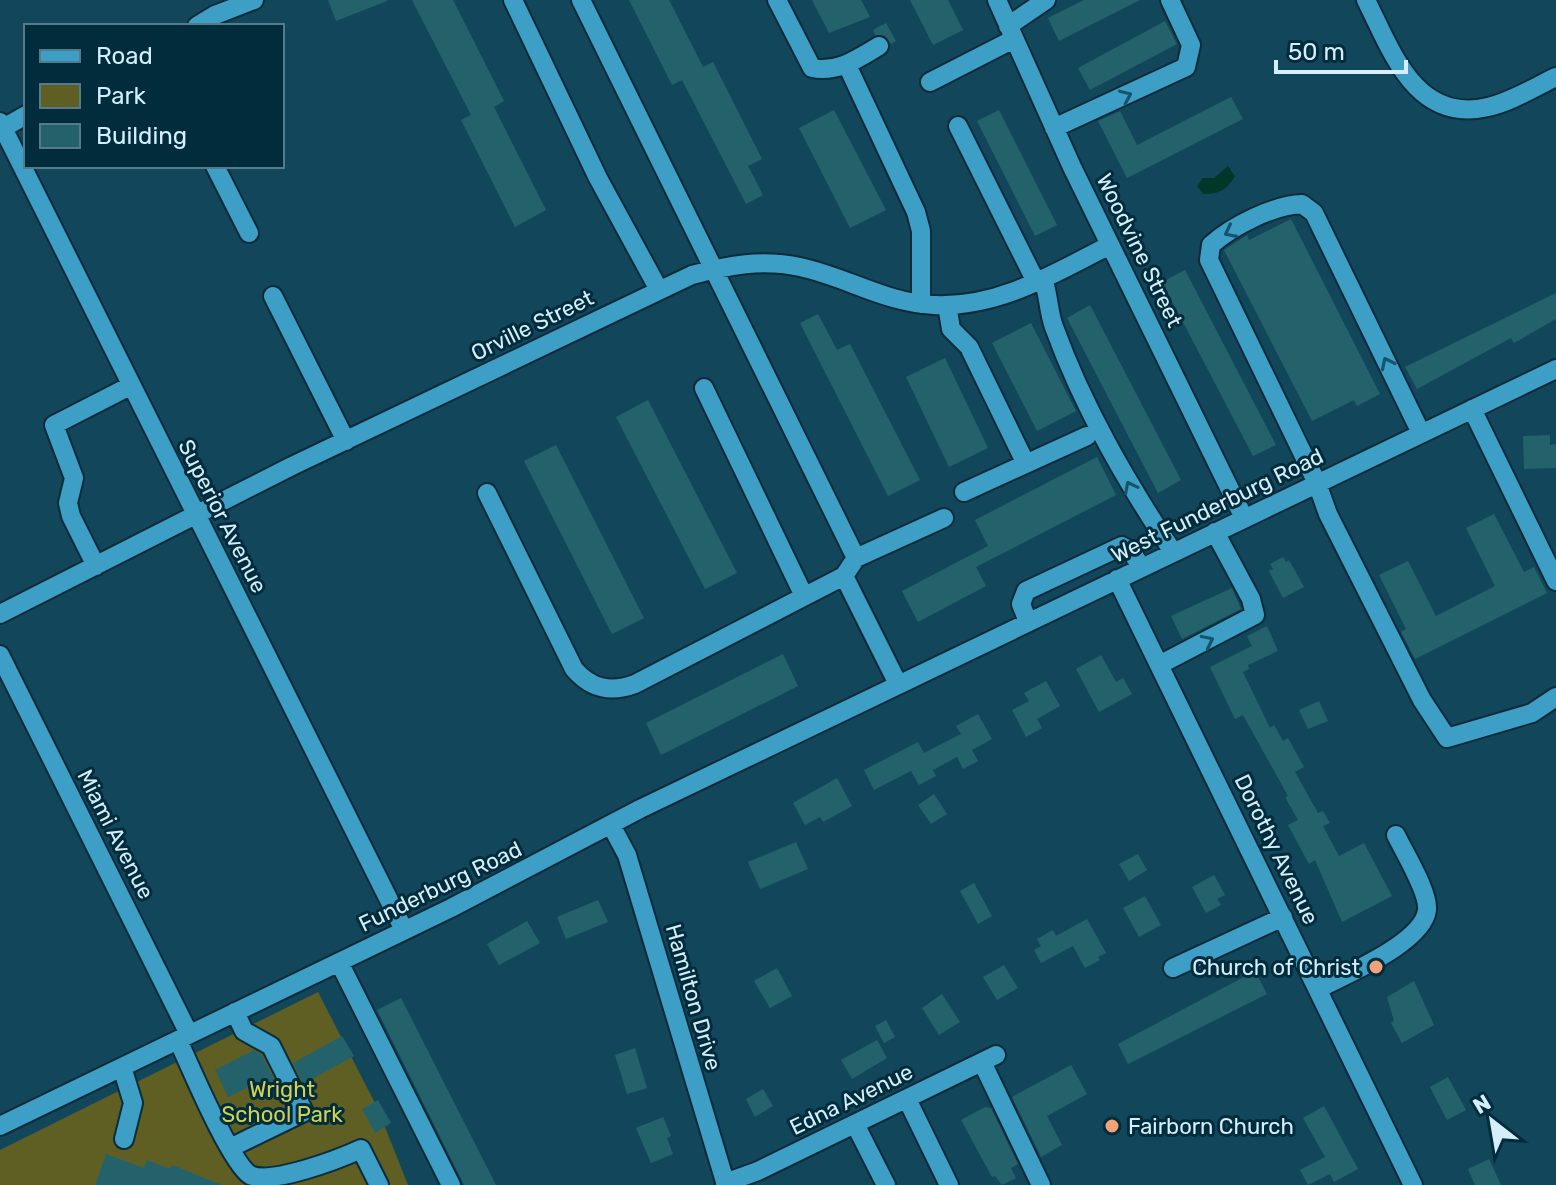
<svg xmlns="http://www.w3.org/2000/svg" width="1556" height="1185" font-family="Rubik,sans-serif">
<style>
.green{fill:#5f5f23}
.water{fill:#003728}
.building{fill:#24626b}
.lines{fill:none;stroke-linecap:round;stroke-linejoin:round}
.minor-casing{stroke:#0d2b38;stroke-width:22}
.minor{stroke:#3d9ec6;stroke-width:18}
.oneway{stroke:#16546c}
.poi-dot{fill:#f0a279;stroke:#012c3c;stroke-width:3}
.labels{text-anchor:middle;stroke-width:6;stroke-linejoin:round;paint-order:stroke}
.street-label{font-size:22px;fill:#d5eefb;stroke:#012c3c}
.poi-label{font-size:22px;fill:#d5eefb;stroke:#012c3c;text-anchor:end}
.park-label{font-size:22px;fill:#d2d153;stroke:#012c3c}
</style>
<rect width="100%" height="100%" fill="#12475b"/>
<path class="green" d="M318 992 377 1107 408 1185H0V1150Z"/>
<path class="water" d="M1228 166 1235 176C1227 190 1219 194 1203 194L1197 186 1203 178H1214Z"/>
<path class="building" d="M328 0H387V1L336 21Z
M412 0H453L504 101 494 107 546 210 515 227 461 120 471 115Z
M629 0H669L703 67 713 62 762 159 748 166 763 195 746 204 682 80 672 85Z
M812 0H861L870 17 829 33Z
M910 0H948L963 30 933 45Z
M1084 0H1140L1059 41 1048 18Z
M1165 21 1177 44 1090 90 1078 68Z
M886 23 896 41 891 44 885 36 875 35 873 30Z
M1231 97 1243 119 1127 178 1098 121 1120 111 1137 145Z
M834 110 886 210 850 228 799 128Z
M999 110 1057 225 1035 236 977 121Z
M1291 219 1380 394 1357 406 1354 400 1312 421 1224 250 1247 235 1249 240Z
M1185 270 1276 445 1253 456 1162 282Z
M1556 293V319L1514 343 1511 338 1417 389 1405 367Z
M1090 305 1181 480 1158 493 1067 318Z
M818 314 837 350 850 344 920 480 888 496 800 323Z
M1031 323 1076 411 1037 431 992 343Z
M945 358 988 448 949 467 906 377Z
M648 400 737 573 705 589 616 417Z
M1550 435V445L1556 444V468L1524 469 1523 436Z
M556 445 644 618 612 634 524 461Z
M1097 457 1116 495 976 567 986 586 918 622 902 591 988 546 975 520Z
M1494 514 1524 572 1534 567 1547 593 1415 659 1401 632 1406 629 1379 575 1408 561 1436 616 1495 586 1466 528Z
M1283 557 1286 562 1289 560 1304 587 1283 598 1269 571 1273 569 1270 564Z
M1232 588 1241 609 1182 639 1171 616Z
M1267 626 1278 651 1248 665 1249 669 1243 672 1270 728 1274 725 1283 741 1288 738 1304 767 1295 772 1318 813 1323 811 1330 823 1323 826 1339 856 1364 843 1392 896 1342 922 1315 860 1309 864 1288 825 1298 820 1285 797 1288 796 1243 715 1235 719 1210 667 1252 646 1247 636Z
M783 654 798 686 661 755 646 723Z
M1101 655 1116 682 1123 678 1132 694 1099 712 1076 669Z
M1046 681 1060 706 1037 719 1042 728 1026 737 1012 710 1029 701 1024 693Z
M1319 701 1328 721 1308 729 1299 710Z
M978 714 992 739 972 750 978 761 963 769 957 757 933 770 936 776 919 785 911 771 874 790 864 770 918 742 924 753 961 734 956 726Z
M837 778 852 806 823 822 820 817 805 825 793 803Z
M934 794 947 814 931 824 918 805Z
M796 842 808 869 760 889 748 862Z
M1138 854 1147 870 1129 881 1119 864Z
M1214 875 1225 895 1217 899 1221 905 1206 913 1192 887Z
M974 883 992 916 978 924 960 891Z
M1145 896 1161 925 1139 937 1123 908Z
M598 900 608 922 566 939 557 917Z
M1087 919 1106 953 1098 957 1100 960 1085 968 1073 946 1041 963 1034 950 1041 946 1037 939 1053 930 1056 936Z
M527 921 540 943 499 965 487 944Z
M1004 965 1018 988 997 1000 983 977Z
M777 968 792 996 770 1008 754 981Z
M1255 971 1267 994 1128 1064 1118 1044Z
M1414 981 1434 1025 1402 1043 1391 1023 1394 1021 1387 997Z
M942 994 960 1022 939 1035 922 1008Z
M401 998 496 1185H464L462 1181 377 1010Z
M886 1020 895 1037 884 1043 875 1026Z
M342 1036 354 1056 303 1084 293 1063Z
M877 1040 887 1058 852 1079 841 1060Z
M635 1048 647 1088 627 1094 615 1055Z
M254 1050 262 1055 280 1092 261 1101 253 1085 228 1097 215 1070Z
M1071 1065 1087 1094 1047 1116 1062 1145 1041 1157 1012 1097Z
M1448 1077 1466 1110 1447 1120 1430 1087Z
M763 1089 773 1106 755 1117 746 1099Z
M378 1100 391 1123 375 1133 362 1109Z
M1324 1106 1358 1169 1334 1182 1330 1174 1308 1185 1300 1170 1325 1157 1303 1118Z
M985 1107 991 1108 1018 1164 1011 1168 1016 1178 1002 1185 995 1176 992 1177 961 1120Z
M663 1117 671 1136 667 1138 673 1154 651 1163 636 1128Z
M106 1154 144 1168 147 1160 170 1169 172 1165 222 1185H95Z
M1489 1159 1501 1185H1475L1468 1169Z"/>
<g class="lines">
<g class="minor-casing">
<path id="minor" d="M513 0 598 178 659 290
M581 0 856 558
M777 0 812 68C838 73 857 59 879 46
M997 0 1072 167 1244 518
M1366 0C1392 52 1416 124 1488 107 1511 102 1535 87 1556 77
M197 26 215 15 254 0
M1008 26 1046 0
M847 65 916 212 921 231V304
M930 82 1014 39
M0 122 404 930
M958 126 1036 282
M1054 128 1186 67 1191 45 1170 0
M0 130 26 115
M215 166 249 233
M1043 279C1049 295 1048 311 1054 327 1083 407 1126 481 1173 552
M273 296 346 441
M947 305 951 329 969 347 1026 464
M704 388 804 596
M1472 409 1556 581
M1421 433 1314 213 1302 204C1274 205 1232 226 1211 245L1209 260 1317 483 1328 514 1422 700 1447 738 1532 713 1556 697
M964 492 1087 436
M487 493 574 669C591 689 611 693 635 684L844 576 856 558 944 518
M96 566 71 516 68 503 74 478 54 425 130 386
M844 576 898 684
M1117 579 1413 1185
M0 614 292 466 692 275C729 265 762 259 800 267 847 277 885 303 934 305 999 308 1055 273 1110 245
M1028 622 1021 604 1026 591 1122 546 1131 551 1141 567
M0 655 189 1034
M1159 665 1255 615 1251 599 1215 532
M611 825 627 855 726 1185
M339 962 451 1185
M1173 968 1283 917
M1318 989C1346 974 1423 943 1427 910 1429 892 1404 852 1396 835
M178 1040C190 1066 230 1162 250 1175 272 1185 339 1159 361 1149L379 1185
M982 1062 1041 1185
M122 1067 133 1103 124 1139
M907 1099 949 1185
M855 1124 886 1185
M0 1126 451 908 640 809 1556 369
M230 1148 304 1112 271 1046 244 1031 235 1012
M725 1183 758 1171 996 1055"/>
</g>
<use href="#minor" class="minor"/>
</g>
<defs><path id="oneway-chevron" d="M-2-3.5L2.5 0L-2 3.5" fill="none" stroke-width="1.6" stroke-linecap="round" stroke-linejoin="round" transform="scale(2)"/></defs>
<g class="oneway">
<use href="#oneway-chevron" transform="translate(1126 96) rotate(-24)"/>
<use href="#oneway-chevron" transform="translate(1230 232) rotate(153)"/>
<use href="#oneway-chevron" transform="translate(1387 363) rotate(-116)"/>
<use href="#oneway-chevron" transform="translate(1130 487) rotate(-117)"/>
<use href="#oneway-chevron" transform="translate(1208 641) rotate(-26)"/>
</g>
<g class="poi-dot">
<circle cx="1376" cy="967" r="8"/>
<circle cx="1112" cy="1126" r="8"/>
</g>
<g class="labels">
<g class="street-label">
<text transform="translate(1140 250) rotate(64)" y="8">Woodvine Street</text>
<text transform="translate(532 325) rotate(-26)" y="8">Orville Street</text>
<text transform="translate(1217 505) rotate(-26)" y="8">West Funderburg Road</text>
<text transform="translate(223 516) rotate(63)" y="8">Superior Avenue</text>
<text transform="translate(116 834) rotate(63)" y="8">Miami Avenue</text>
<text transform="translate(1277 849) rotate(64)" y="8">Dorothy Avenue</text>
<text transform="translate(440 886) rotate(-26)" y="8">Funderburg Road</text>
<text transform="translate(694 997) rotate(74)" y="8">Hamilton Drive</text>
<text transform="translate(851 1099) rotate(-26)" y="8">Edna Avenue</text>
</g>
<g class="poi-label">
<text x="1360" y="975">Church of Christ</text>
<text x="1128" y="1134" text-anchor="start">Fairborn Church</text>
</g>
<g class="park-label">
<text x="282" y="1097">Wright<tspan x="282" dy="25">School Park</tspan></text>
</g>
</g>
<rect x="24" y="24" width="260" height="144" fill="#012c3c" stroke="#567a88" stroke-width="2"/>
<rect x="40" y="50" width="40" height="12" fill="#3d9ec6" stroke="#567a88" stroke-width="2"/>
<text x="96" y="64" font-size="24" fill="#d5eefb">Road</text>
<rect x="40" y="84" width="40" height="24" fill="#5f5f23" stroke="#567a88" stroke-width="2"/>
<text x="96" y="104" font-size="24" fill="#d5eefb">Park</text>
<rect x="40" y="124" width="40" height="24" fill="#24626b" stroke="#567a88" stroke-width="2"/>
<text x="96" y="144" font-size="24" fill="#d5eefb">Building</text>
<g transform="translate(1492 1121) rotate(329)" stroke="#012c3c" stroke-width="6" paint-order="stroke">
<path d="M0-6L14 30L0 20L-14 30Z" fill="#d5eefb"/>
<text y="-12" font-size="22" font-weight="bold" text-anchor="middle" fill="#d5eefb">N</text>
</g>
<path d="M1276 60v12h130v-12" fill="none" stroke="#d5eefb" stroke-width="4"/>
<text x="1288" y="60" font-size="24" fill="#d5eefb" stroke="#012c3c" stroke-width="6" paint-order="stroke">50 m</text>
</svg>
